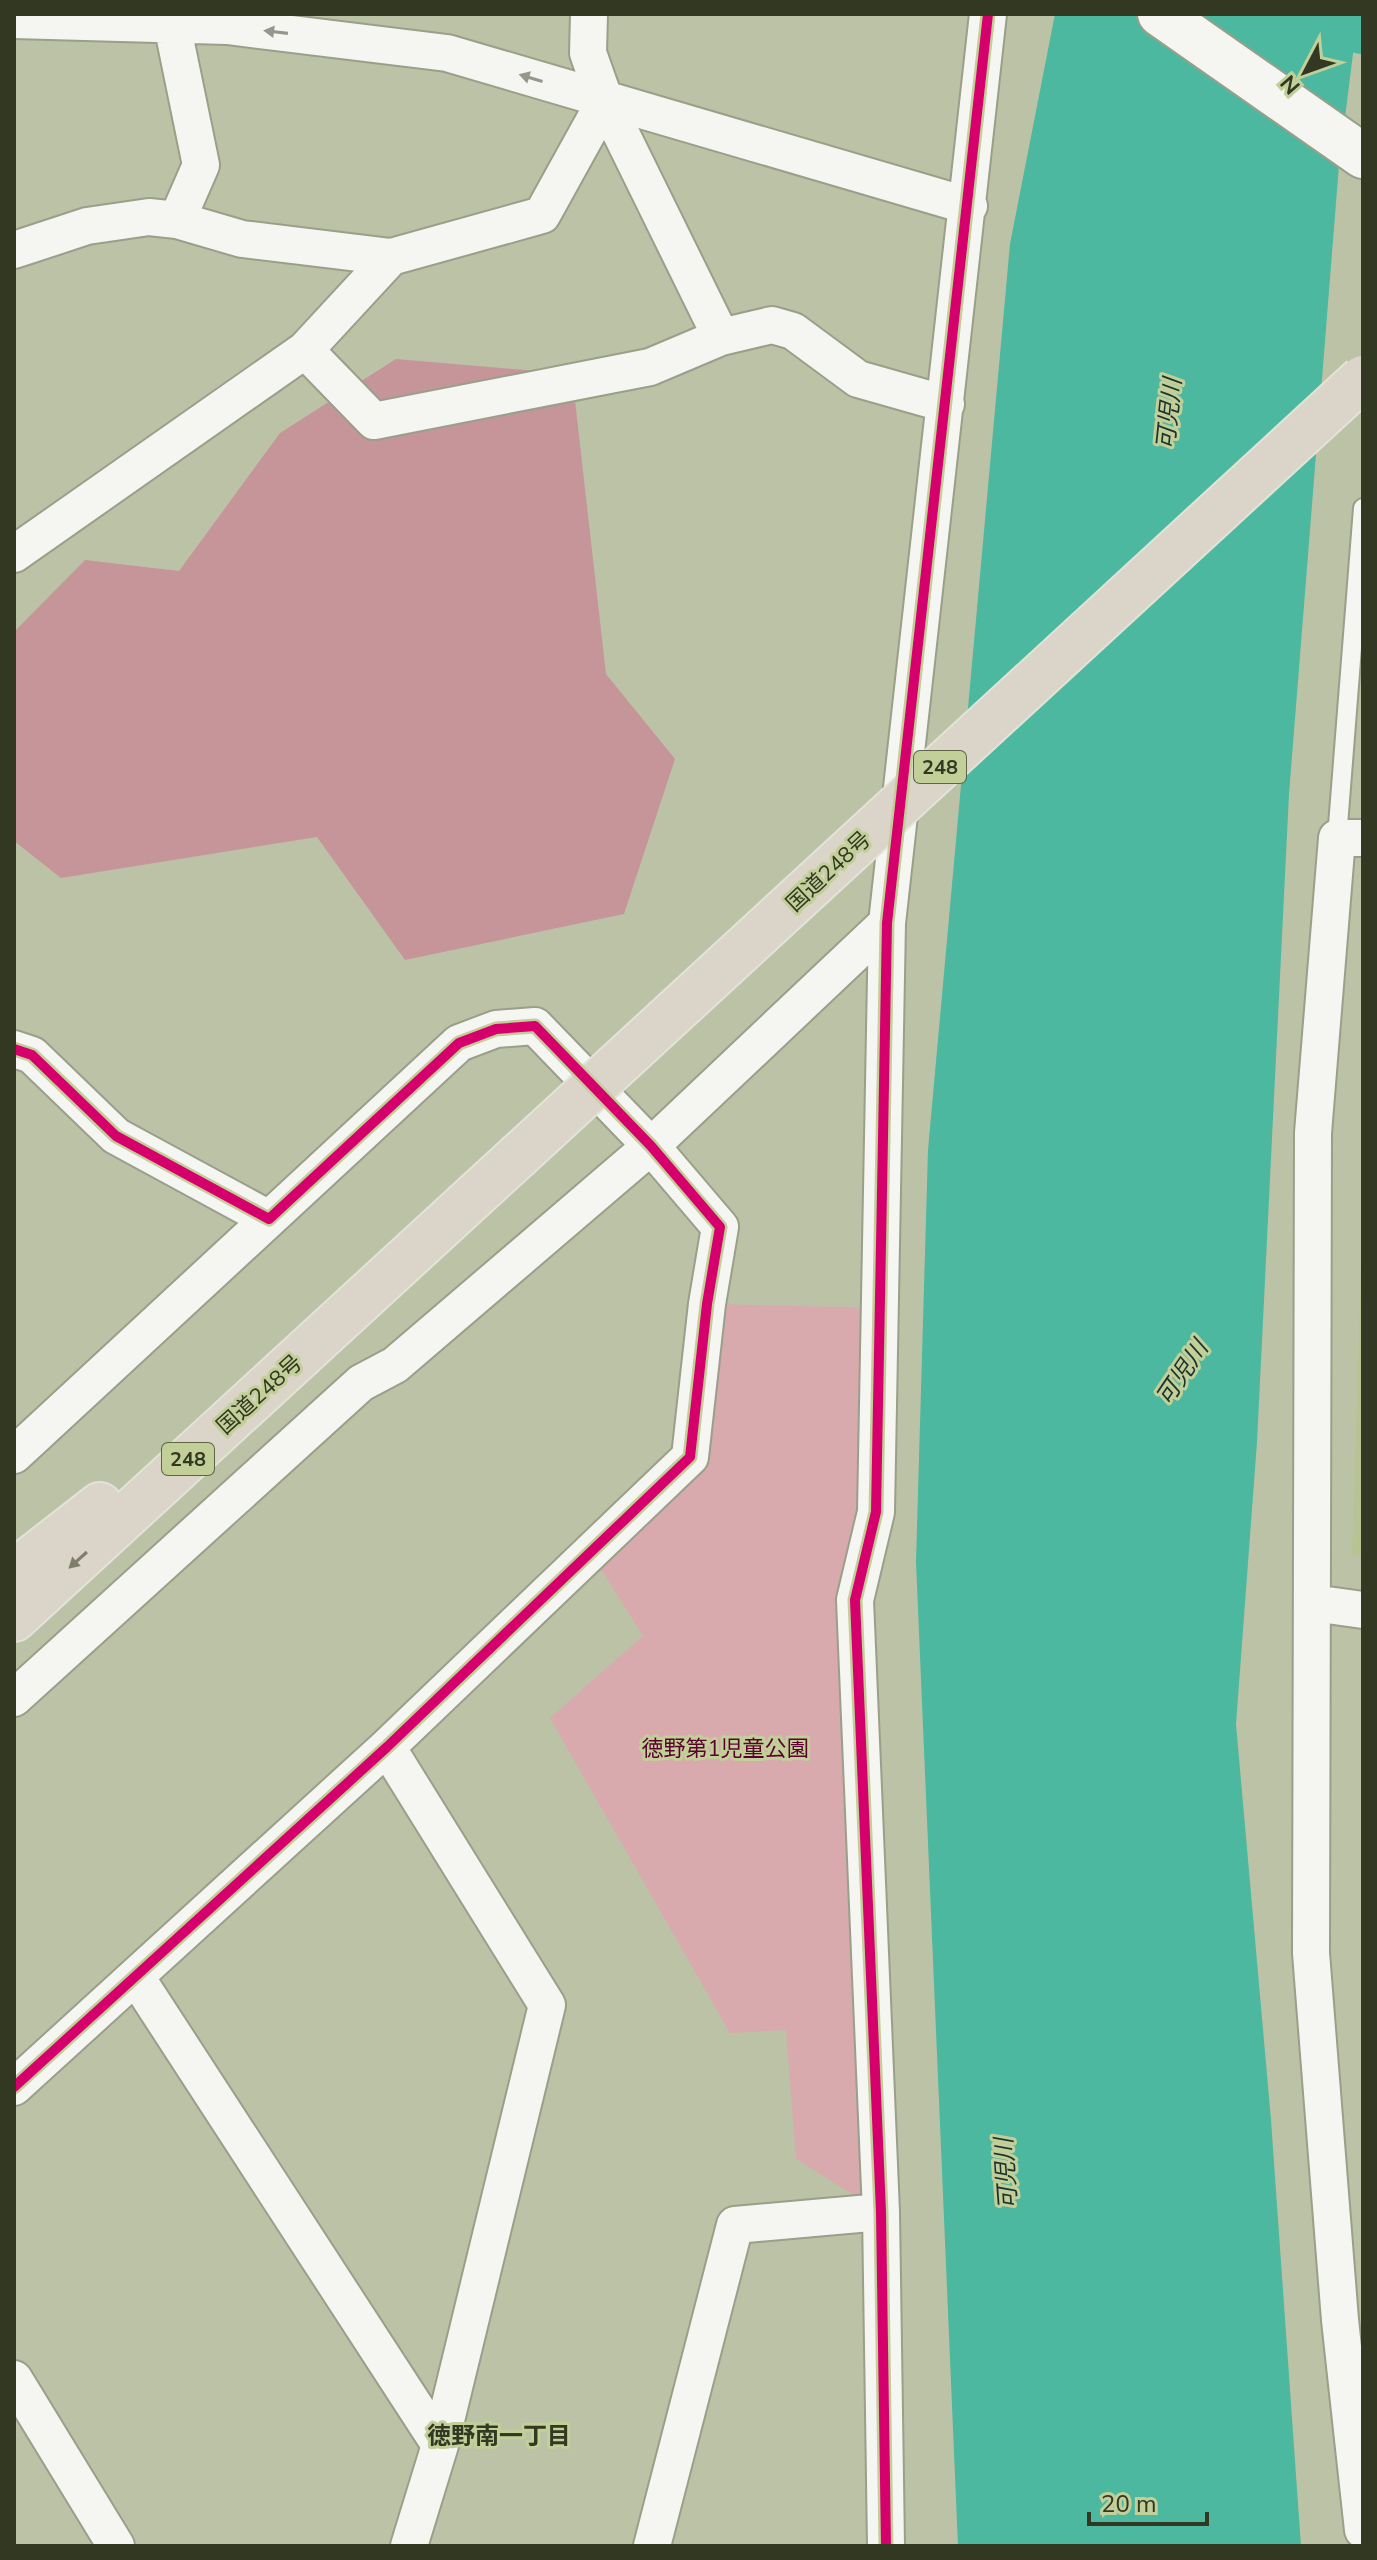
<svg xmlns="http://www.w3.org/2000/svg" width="1377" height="2560" font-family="'Nunito Sans','Noto Sans JP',sans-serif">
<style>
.built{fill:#b8c394}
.green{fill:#d8a9ad}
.forest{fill:#c6959a}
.water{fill:#4bb89f}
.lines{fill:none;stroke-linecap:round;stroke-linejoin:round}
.river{stroke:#4bb89f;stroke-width:72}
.lane-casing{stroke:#9a9f89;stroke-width:22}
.street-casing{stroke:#9a9f89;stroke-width:40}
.secondary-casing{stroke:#9a9f89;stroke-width:48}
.highway-casing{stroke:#e1e4d7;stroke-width:48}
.lane{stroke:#f5f6f2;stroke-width:18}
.street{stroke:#f5f6f2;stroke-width:36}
.secondary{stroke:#f5f6f2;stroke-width:44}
.highway{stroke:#dbd4c9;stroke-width:44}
.highway-bridge-casing{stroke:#e1e4d7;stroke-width:48;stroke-linecap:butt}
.highway-bridge{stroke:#dbd4c9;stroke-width:44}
.cycleway-casing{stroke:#c2cf99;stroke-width:15}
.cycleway{stroke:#d6006c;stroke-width:10}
.oneway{fill:#94978a}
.oneway2{fill:#7f7e6d}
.labels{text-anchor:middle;stroke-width:6;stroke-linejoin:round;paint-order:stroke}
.shield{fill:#c2cf99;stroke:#5e6546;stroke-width:2}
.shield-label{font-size:20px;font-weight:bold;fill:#333822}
.street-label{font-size:22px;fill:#333822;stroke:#c2cf99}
.park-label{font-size:22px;fill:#5a022d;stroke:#c2cf99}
.water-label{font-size:24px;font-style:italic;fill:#1c332e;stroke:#c2cf99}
.neighbourhood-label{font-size:24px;font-weight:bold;fill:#333822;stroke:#c2cf99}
</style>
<rect width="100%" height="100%" fill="#bcc2a6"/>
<path class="built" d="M1363 1206V1557L1352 1555Z"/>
<path class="green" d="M707 1304 881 1308 855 1600 881 2212 796 2159 786 2030 730 2033 550 1718 643 1636 592 1555 690 1457Z"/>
<path class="forest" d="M396 359 572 374 606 674 675 759 624 914 405 960 317 837 61 878 14 841V632L85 560 179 571 280 433Z"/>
<path class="water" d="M1055 14H1358L1339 165 1289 794 1257 1442 1236 1724 1271 2120 1301 2546H958L916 1562 928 1150 1010 244Z"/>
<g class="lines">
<path class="river" d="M1348 14 1363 18"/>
<g class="lane-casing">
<path id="lane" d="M1337 838 1363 508"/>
</g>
<g class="street-casing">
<path id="street" d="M589 14 588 53 605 101 721 337
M14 20 227 26 447 53 969 206
M172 24 201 165 177 220
M14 250 87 226 149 217 177 220 242 239 391 257
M305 350 374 421 650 367 721 337 772 325 793 331 858 379 946 404
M14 554 305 350 391 257 542 215 605 101
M1363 838H1337L1313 1133 1311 1953 1340 2320 1363 2530
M14 1049 32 1055 116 1136 269 1219 459 1043 496 1029 535 1026 651 1146 720 1227 707 1304 690 1457 387 1747 14 2087
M14 1455 269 1219
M1313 1603 1363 1610
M14 1698 361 1383 395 1365 651 1146 887 923
M387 1747 547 2005 440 2445 409 2546
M136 1977 440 2445
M14 2379 116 2546
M652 2546 735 2225 881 2212
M886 2546 881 2212 855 1600 876 1512 887 923 988 14"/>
</g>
<g class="secondary-casing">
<path id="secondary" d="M1160 14 1363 156"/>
</g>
<g class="highway-casing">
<path id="highway" d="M14 1572 100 1505
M14 1619 517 1157"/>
</g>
<use href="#lane" class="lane"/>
<use href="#street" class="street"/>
<use href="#secondary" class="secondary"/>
<use href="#highway" class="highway"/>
<g class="highway-bridge-casing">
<path id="highway-bridge" d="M517 1157 1363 378"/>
</g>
<use href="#highway-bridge" class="highway-bridge"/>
<g class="cycleway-casing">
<path id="cycleway" d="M14 1049 32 1055 116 1136 269 1219 459 1043 496 1029 535 1026 651 1146 720 1227 707 1304 690 1457 387 1747 14 2087
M886 2546 881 2212 855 1600 876 1512 887 923 988 14"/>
</g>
<use href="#cycleway" class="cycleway"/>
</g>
<defs><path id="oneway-solid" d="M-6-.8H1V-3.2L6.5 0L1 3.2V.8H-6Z" transform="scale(2)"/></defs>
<g class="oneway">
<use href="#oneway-solid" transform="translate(276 32) rotate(-173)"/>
<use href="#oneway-solid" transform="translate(531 78) rotate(-163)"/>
</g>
<use class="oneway2" href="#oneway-solid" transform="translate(78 1560) rotate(138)"/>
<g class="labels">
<g class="shield">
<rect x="914" y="751" width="52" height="32" rx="6"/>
<rect x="162" y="1443" width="52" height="32" rx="6"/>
</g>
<g class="shield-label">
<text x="940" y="774">248</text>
<text x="188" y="1466">248</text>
</g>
<g class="street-label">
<text transform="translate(828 871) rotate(-43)" y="8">国道248号</text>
<text transform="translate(259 1394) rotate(-42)" y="8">国道248号</text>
</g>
<g class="park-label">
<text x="725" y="1756">徳野第1児童公園</text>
</g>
<g class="water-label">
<text transform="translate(1169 414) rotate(-84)" y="8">可児川</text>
<text transform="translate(1182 1373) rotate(-56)" y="8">可児川</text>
<text transform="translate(1006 2174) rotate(-94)" y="8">可児川</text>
</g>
<g class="neighbourhood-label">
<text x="499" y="2444">徳野南一丁目</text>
</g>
</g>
<rect width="1377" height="2560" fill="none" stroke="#333822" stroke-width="32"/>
<g transform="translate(1305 72) rotate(229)" stroke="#c2cf99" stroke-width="6" paint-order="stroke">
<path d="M0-6L14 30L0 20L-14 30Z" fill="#333822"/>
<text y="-12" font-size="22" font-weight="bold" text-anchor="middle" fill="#333822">N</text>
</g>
<path d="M1089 2512v12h118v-12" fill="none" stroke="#333822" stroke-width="4"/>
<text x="1101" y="2512" font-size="24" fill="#333822" stroke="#c2cf99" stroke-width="6" paint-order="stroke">20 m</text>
</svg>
